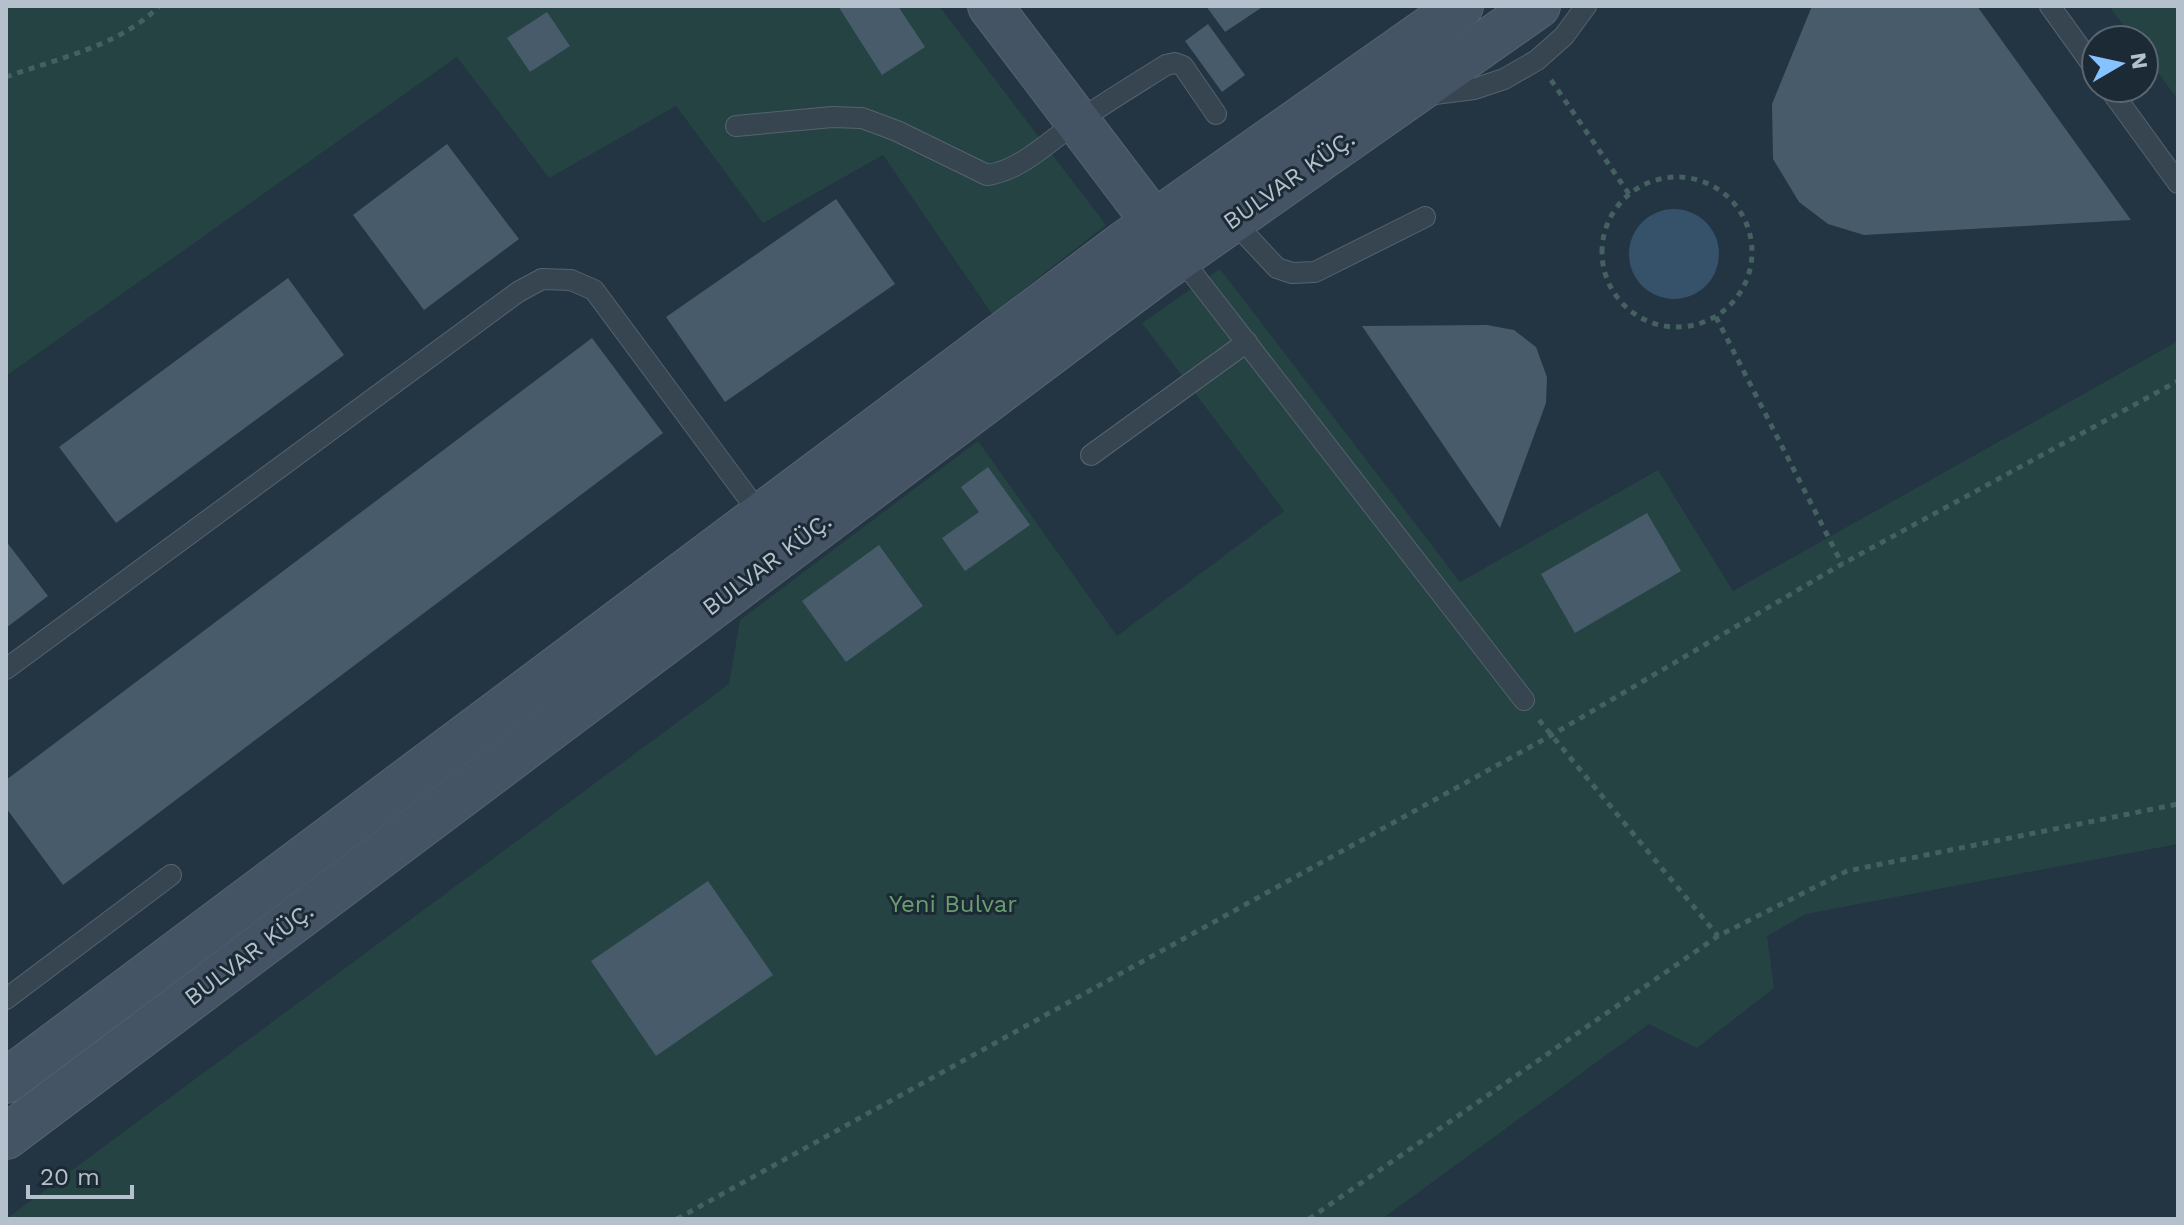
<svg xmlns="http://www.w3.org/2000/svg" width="2184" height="1225" font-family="'Work Sans',sans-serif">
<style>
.green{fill:#254343}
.water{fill:#35526a}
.building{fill:#485b6b}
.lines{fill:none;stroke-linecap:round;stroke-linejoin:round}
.lane-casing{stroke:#55636f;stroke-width:22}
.secondary-casing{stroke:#55636f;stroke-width:46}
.path{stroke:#456060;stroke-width:5;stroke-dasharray:6 6;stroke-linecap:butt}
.lane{stroke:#374551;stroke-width:20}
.secondary{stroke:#455465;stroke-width:44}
.labels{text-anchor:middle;stroke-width:6;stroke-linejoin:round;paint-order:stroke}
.street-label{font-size:24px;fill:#b4c0cc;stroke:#1c2a36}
.park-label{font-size:24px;fill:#699f6f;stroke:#1c2a36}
</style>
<rect width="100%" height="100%" fill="#233442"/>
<path class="green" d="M6 6H939L1106 225 992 314 883 155 763 223 676 106 549 178 457 57 6 376Z
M2109 6H2178V100L2144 53V40H2134Z
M1220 269 1460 582 1658 470 1733 591 2178 341V844L1806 914 1767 936 1774 988 1697 1048 1649 1024 1382 1219H6L729 684 740 620 978 441 1117 636 1284 511 1142 323Z"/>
<path class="water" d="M1629 254a45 45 0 1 1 90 0a45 45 0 1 1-90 0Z"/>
<path class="building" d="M838 6H898L925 47 882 75Z
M1206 6H1264L1225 32Z
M1812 6H1977L2131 220 1864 235 1828 224 1799 202 1773 159 1772 104Z
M547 12 570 46 530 72 507 38Z
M1208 24 1245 75 1222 92 1185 41Z
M447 144 519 239 424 310 353 215Z
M836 199 895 284 725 402 666 317Z
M288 278 344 355 116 523 59 447Z
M1487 325 1514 330 1536 347 1547 377 1546 403 1500 528 1362 326Z
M592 338 663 433 63 885 6 808V780Z
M988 467 1030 525 965 571 942 538 979 512 961 487Z
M1647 513 1681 571 1575 633 1541 574Z
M6 541 48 596 6 628Z
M879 545 923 606 846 662 802 601Z
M708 881 773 975 656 1056 591 961Z"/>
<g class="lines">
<g class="lane-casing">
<path id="lane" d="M2050 6 2096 70
M2109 88 2178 183
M1427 95 1474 89 1504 79 1537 60 1564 36 1586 6
M736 126 832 117 862 118 897 131 987 175C1022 170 1049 141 1077 122 1106 102 1136 84 1166 65L1175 63 1183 66 1216 114
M1232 220 1277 268 1292 273 1315 272 1425 217
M1180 257 1524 700
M1091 455 1247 342
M6 669 518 292 542 279 571 280 594 290 760 514
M6 999 171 875"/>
</g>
<g class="secondary-casing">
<path id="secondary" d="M990 6 1172 246
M6 1081 1126 242 1461 6
M6 1137 1153 276 1538 6"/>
</g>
<path class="path" d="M6 77C56 59 122 45 159 6
M1551 80 1629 194
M1602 252a75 75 0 1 1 150 0a75 75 0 1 1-150 0Z
M1716 317 1842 564
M1539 720 1718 936
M677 1219 1550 736 1842 564 2178 381
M1309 1219 1718 936 1847 871 2178 804"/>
<use href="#lane" class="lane"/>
<use href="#secondary" class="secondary"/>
</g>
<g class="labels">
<g class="street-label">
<text transform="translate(1289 180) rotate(-35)" y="8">BULVAR KÜÇ.</text>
<text transform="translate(767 564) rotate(-37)" y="8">BULVAR KÜÇ.</text>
<text transform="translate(249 954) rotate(-37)" y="8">BULVAR KÜÇ.</text>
</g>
<g class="park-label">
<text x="953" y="912">Yeni Bulvar</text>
</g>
</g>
<rect width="2184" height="1225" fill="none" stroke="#b4c0cc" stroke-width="16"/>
<g transform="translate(2120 64) rotate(81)"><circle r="38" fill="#1c2a36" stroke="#596672" stroke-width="2"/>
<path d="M0-6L14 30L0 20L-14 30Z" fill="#86c2ff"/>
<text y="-12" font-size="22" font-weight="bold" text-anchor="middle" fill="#b4c0cc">N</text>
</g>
<path d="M28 1185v12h104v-12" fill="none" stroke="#b4c0cc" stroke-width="4"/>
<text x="40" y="1185" font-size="24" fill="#b4c0cc" stroke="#1c2a36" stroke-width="6" paint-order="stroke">20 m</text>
</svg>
